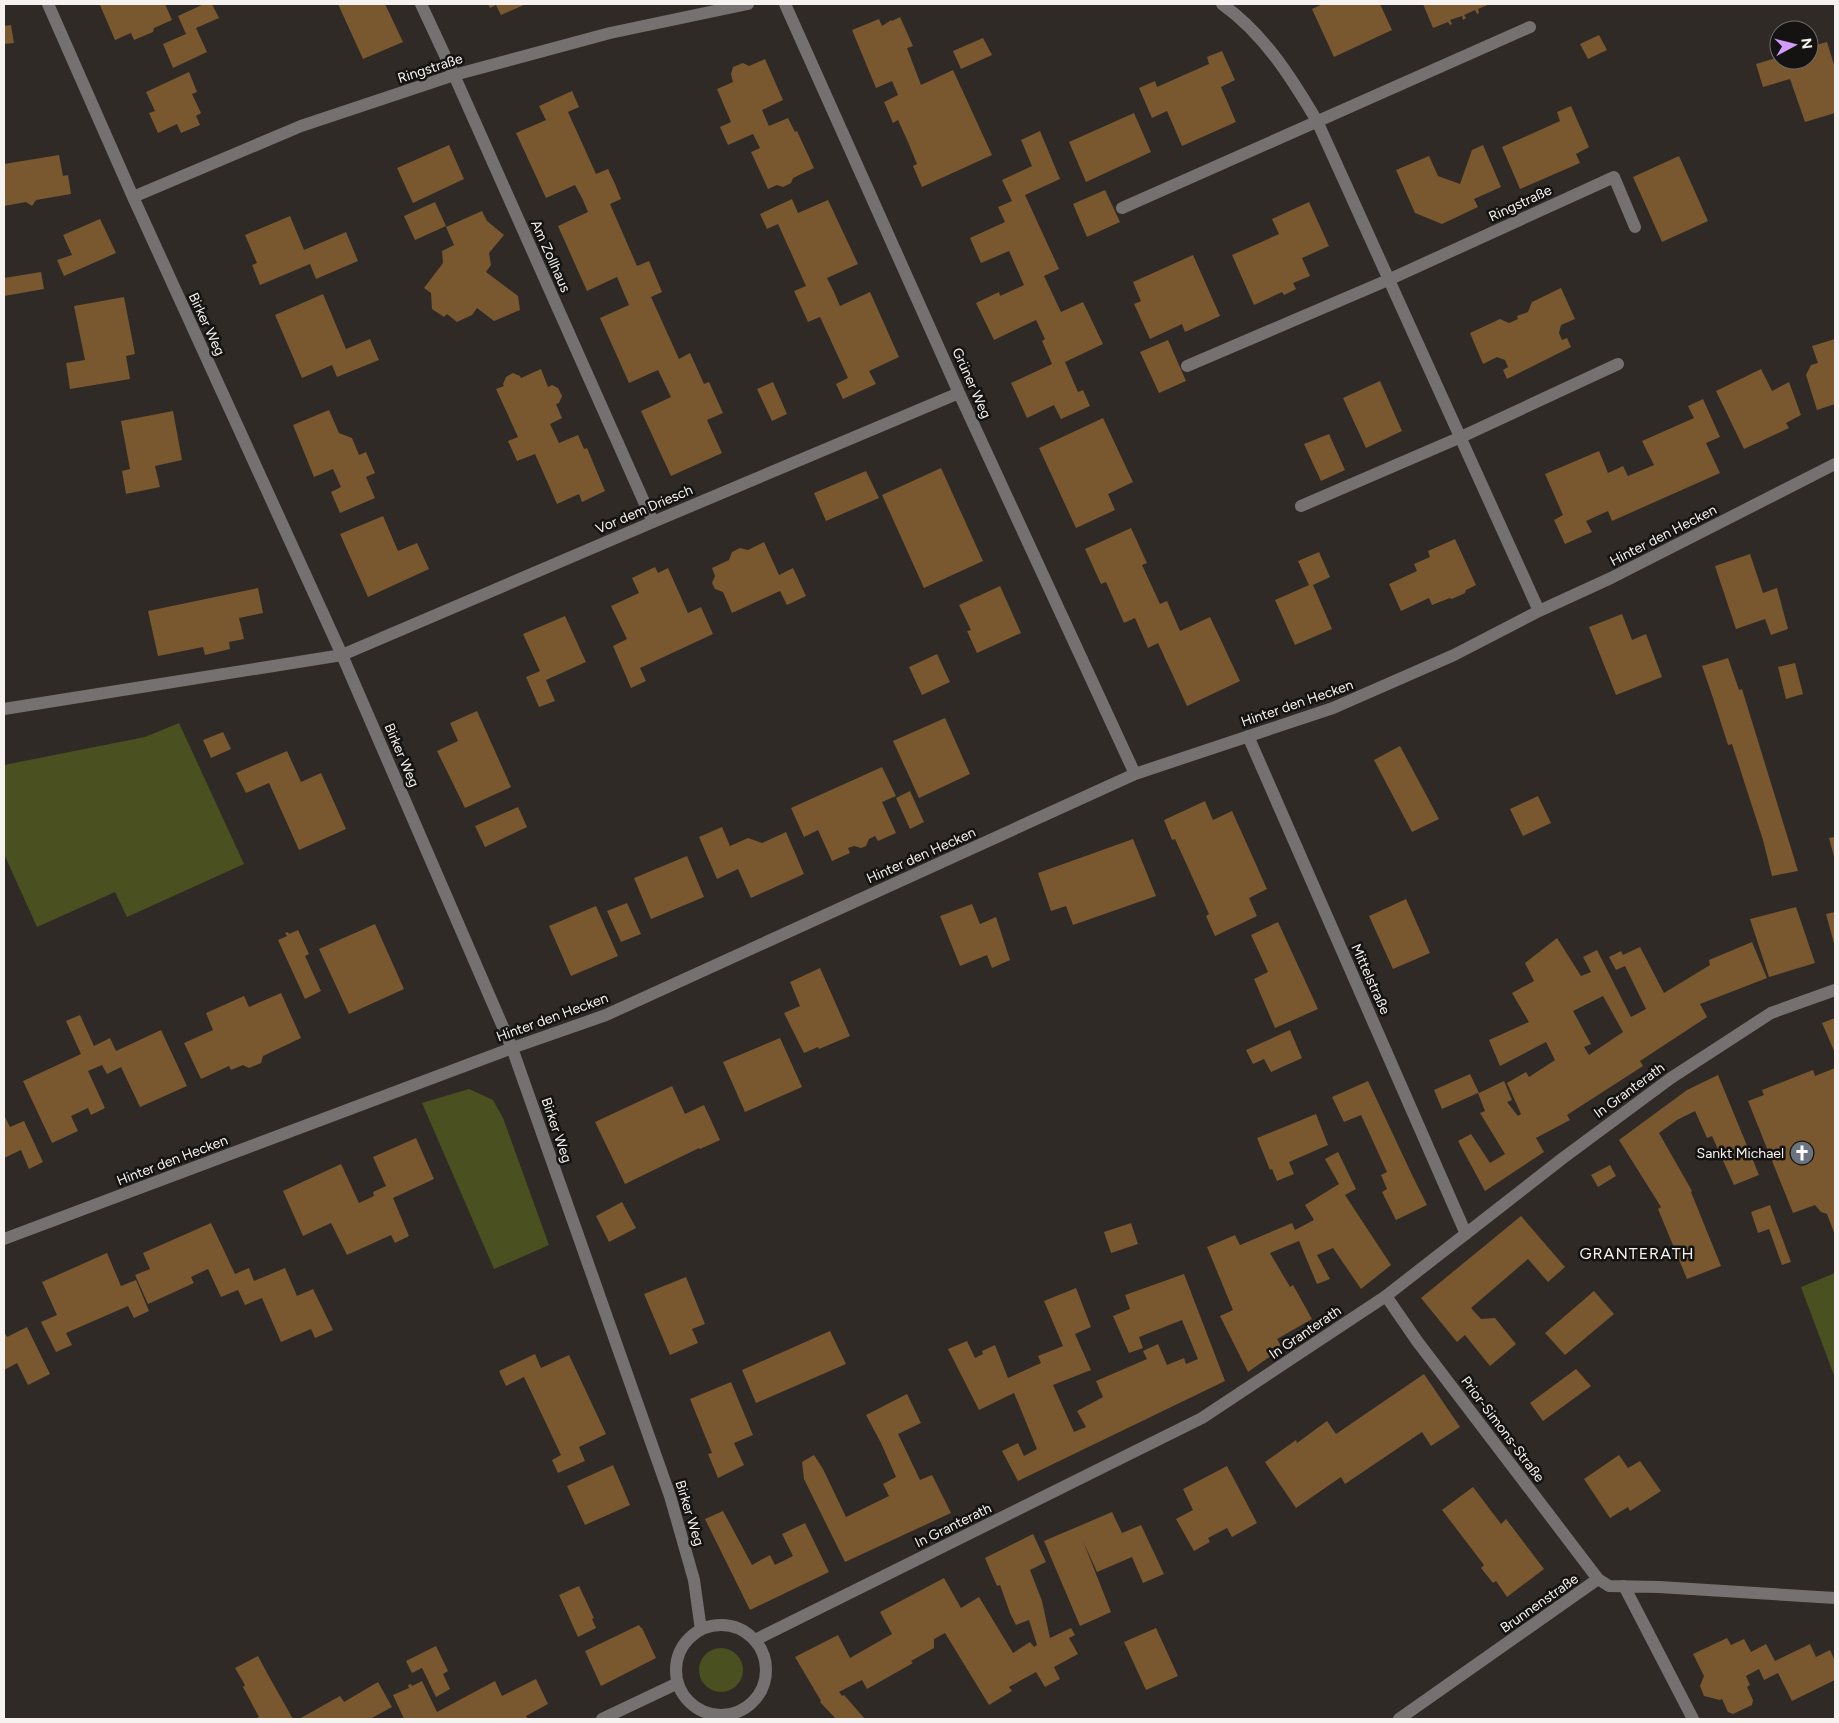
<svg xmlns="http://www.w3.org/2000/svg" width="1839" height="1723" font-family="Figtree,sans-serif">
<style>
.green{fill:#4a5020}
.building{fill:#79572f;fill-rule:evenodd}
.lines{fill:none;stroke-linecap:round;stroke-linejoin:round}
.minor{stroke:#757170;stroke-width:12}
.labels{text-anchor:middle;stroke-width:5;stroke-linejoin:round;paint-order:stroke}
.street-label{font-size:14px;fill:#f5f2ef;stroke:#151311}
.poi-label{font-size:14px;fill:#f5f2ef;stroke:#151311;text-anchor:end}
.quarter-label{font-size:16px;letter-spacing:1px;fill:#f5f2ef;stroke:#151311}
</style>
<rect width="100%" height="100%" fill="#2f2a26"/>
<path class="green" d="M179 723 244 864 127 917 115 892 37 927 4 854V765L145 737Z
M469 1089 493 1100 503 1118 549 1245 494 1269 422 1103Z
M1835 1273V1378L1801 1287Z
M699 1670a22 22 0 1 1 44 0a22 22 0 1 1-44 0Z"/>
<path class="building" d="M103 4H165L172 20 154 28 153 32 134 40 131 33 115 40 100 5Z
M204 4H212L219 18 196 28 207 52 173 68 163 44 186 34 178 16Z
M338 4H385L403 42 363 59Z
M488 4H526L501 15 496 5 490 8Z
M1323 4H1380L1392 30 1334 57 1312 9Z
M1423 4H1490L1478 9 1479 13 1477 14 1475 10 1464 15 1466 18 1463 20 1462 16 1450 20 1452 24 1450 25 1448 22 1433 28Z
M900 17 913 46 907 48 921 85 953 70 992 155 922 187 913 166 917 164 908 142 898 120 893 123 884 102 898 95 892 81 876 88 852 30 879 19 882 26 891 20 892 21Z
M11 25 14 43 4 44V26Z
M1599 35 1607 50 1588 59 1580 44Z
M983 38 992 55 961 69 953 51Z
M1827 42 1835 68V113L1805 122 1790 79 1763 87 1756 64 1779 57V60H1809V47Z
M1222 51 1235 80 1221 87 1236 122 1182 146 1167 111 1152 118 1139 88 1155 81 1157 87 1184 75 1209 64 1207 57Z
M765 59 783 100 762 110 769 126 788 118 795 132 797 131 814 168 793 178 791 183 783 187 777 185 768 189 751 152 760 148 753 134 728 145 720 127 731 122 717 89 733 82 731 74 733 67 743 63 749 66Z
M189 72 197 92 192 94 201 113 196 116 200 125 181 133 177 124 158 133 149 113 155 111 146 92Z
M572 91 579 107 568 112 596 174 608 169 615 184 621 199 610 204 637 266 649 261 662 292 651 297 679 359 690 353 704 384 709 382 723 413 707 420 722 453 671 476 641 411 671 397 658 370 629 383 600 318 629 305 617 277 587 291 558 226 588 212 582 198 575 185 546 198 516 133 546 120 539 106Z
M1571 106 1589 147 1576 154 1580 163 1520 189 1502 147 1560 121 1557 112Z
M1134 113 1151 152 1086 182 1069 142Z
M1040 131 1060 179 1025 195 1059 269 1044 276 1061 312 1083 302 1103 344 1065 362 1078 392 1083 390 1090 406 1061 419 1054 405 1027 418 1011 383 1052 364 1042 341 1045 339 1036 320 994 340 976 303 999 292 1000 296 1024 285 1009 251 981 263 970 238 1005 222 998 207 1012 201 1002 180 1032 166 1021 140Z
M449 145 464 179 413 203 397 168Z
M1483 145 1501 187 1474 199 1478 207 1442 224 1415 213 1396 170 1429 156 1438 176 1460 184 1472 150Z
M59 155 63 176 68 175 71 194 36 200 32 206 26 202 4 206V164Z
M1679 156 1708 221 1662 242 1633 177Z
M1105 190 1120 222 1087 237 1073 204Z
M792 199 798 213 828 200 858 264 827 278 834 292 840 306 870 292 899 357 869 371 876 384 843 399 836 384 848 378 820 317 808 322 794 291 806 286 778 224 767 229 760 214Z
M435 202 446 226 415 240 404 216Z
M1309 202 1329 246 1302 258 1310 276 1293 283 1296 289 1284 295 1282 292 1254 305 1232 255 1279 234 1272 219Z
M482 211 487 221 504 235 489 253 491 265 486 272 518 296 520 310 494 321 477 308 472 315 457 322 447 314 444 317 432 309 431 293 424 288 443 263 442 251 454 245 446 227Z
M290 216 304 250 346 232 358 261 316 279 310 264 260 285 252 265 257 263 245 235Z
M100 219 116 253 64 276 57 260 72 255 63 235Z
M1193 255 1220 316 1185 332 1182 324 1150 339 1134 304 1141 301 1133 282Z
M41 272 44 289 4 296V278Z
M1561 288 1575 319 1561 325 1559 333 1562 340 1567 338 1571 347 1507 379 1503 370 1508 367 1505 360 1497 357 1483 364 1470 333 1500 319 1509 323 1518 319 1517 316 1528 312 1532 302Z
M323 294 346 349 370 339 379 360 337 377 332 365 302 378 275 315Z
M124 297 135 354 126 356 130 379 70 389 66 363 85 360 74 306Z
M1835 339V404L1817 410 1806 375 1811 365 1818 363 1812 346Z
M1168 340 1186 381 1159 393 1140 352Z
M541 369 548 387 552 385 558 388 562 396 559 403 556 404 562 418 550 424 559 443 578 435 584 449 587 448 605 491 582 502 579 494 557 504 535 454 517 461 508 441 518 437 496 389 504 386 503 384 506 377 513 373 520 376 521 378Z
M1761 369 1772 391 1789 382 1801 415 1786 423 1789 428 1744 449 1716 391Z
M1380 381 1402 431 1366 448 1343 398Z
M773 382 787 414 772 421 757 389Z
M1703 399 1720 437 1706 443 1720 473 1612 521 1608 511 1586 521 1592 532 1565 544 1554 520 1563 515 1545 474 1599 451 1608 473 1623 466 1628 476 1654 465 1642 441 1694 418 1688 406Z
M329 410 339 433 352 438 359 455 366 452 375 473 366 477 375 498 340 513 331 492 341 487 333 469 314 477 293 425Z
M173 411 182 460 155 466 160 487 126 494 122 471 130 469 121 421Z
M1103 418 1133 482 1108 494 1115 510 1076 528 1039 448Z
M1329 434 1345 470 1321 481 1304 444Z
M941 468 983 561 924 588 882 495Z
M866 471 879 498 826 521 814 493Z
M383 516 398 551 417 543 429 569 368 597 340 534Z
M1131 528 1147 563 1142 565 1160 604 1167 601 1180 631 1210 617 1240 681 1187 706 1158 643 1148 648 1135 618 1124 623 1106 582 1101 584 1085 549Z
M1455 539 1476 585 1466 590 1465 593 1452 599 1450 598 1432 605 1429 598 1401 611 1389 584 1417 571 1414 564 1430 557 1428 551Z
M764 542 779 575 793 568 806 596 787 605 780 591 732 613 723 592 715 589 712 583 715 576 712 568 729 560 732 552 740 548 748 550Z
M1319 552 1330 577 1313 585 1332 629 1295 645 1275 600 1309 585 1298 561Z
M1750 554 1763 593 1777 588 1788 629 1771 635 1765 619 1736 629 1715 566Z
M655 567 658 573 668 568 688 613 701 607 713 634 640 668 646 681 631 688 613 646 627 639 611 606 639 593 632 578Z
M1000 586 1021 633 977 653 967 631 971 630 959 605Z
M258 588 263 613 239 618 244 639 229 642 230 649 205 655 203 647 158 656 148 611Z
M1622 614 1632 640 1646 634 1662 677 1616 695 1589 627Z
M565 616 586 662 546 680 555 701 539 707 526 677 540 671 523 634Z
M937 654 950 682 922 695 909 667Z
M1728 658 1739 690 1742 689 1798 871 1772 876 1763 840 1732 744 1728 745 1713 698 1702 666Z
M1795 663 1803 694 1786 699 1778 667Z
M477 711 511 787 465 808 437 751 458 741 450 723Z
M945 718 970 774 919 798 893 741Z
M223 732 231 749 211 758 203 740Z
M1400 746 1439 819 1412 832 1374 760Z
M287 751 301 782 321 773 346 829 299 850 269 783 246 793 236 773Z
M882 767 896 796 882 802 896 833 878 841 875 836 869 839 866 846 861 848 854 846 848 848 850 853 832 861 818 830 804 837 791 808Z
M910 791 924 822 910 829 896 798Z
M1538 796 1551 823 1523 836 1510 809Z
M1205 801 1213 820 1232 811 1267 889 1249 898 1257 916 1215 936 1206 916 1209 914 1175 839 1172 840 1164 820Z
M518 807 527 827 485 847 475 826Z
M722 827 730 846 748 838 762 843 786 832 804 874 751 898 738 869 717 879 699 837Z
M1835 837V860L1829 838Z
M1133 839 1156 896 1073 925 1066 906 1051 911 1038 873Z
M687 856 704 897 651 919 634 878Z
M1406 899 1430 953 1393 969 1369 916Z
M627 903 641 934 621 942 607 911Z
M972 904 980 924 996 917 1010 960 992 968 987 955 960 966 940 916Z
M596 906 618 956 571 976 549 926Z
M1796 907 1815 963 1769 977 1750 919Z
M1835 912V947L1826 914Z
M1278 922 1318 1009 1275 1028 1254 979 1268 972 1251 935Z
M375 924 404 989 349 1014 319 949Z
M298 930 309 954 305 956 321 991 305 999 278 940 287 936 285 933 288 932 289 934Z
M1557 938 1581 976 1591 972 1583 957 1597 950 1631 1017 1646 1009 1625 966 1616 970 1609 957 1621 951 1623 955 1640 947 1664 993 1710 965 1709 960 1752 942 1767 978 1700 1004 1707 1017 1640 1061 1643 1066 1567 1115 1570 1120 1536 1138 1544 1152 1485 1191 1458 1141 1471 1134 1490 1163 1505 1154 1480 1113 1485 1111 1478 1093 1442 1109 1434 1090 1470 1074 1479 1093 1504 1081 1512 1100 1507 1102 1518 1116 1521 1114 1507 1083 1526 1072 1529 1077 1555 1060 1546 1042 1500 1066 1489 1040 1529 1022 1512 993 1534 981 1525 963ZM1603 996 1623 1032 1589 1055 1584 1047 1591 1044 1573 1011Z
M820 968 850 1036 819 1049 818 1047 804 1053 784 1013 800 1006 790 982Z
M281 993 301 1038 263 1056 261 1063 249 1068 243 1065 231 1070 229 1066 201 1079 184 1043 213 1030 206 1013 244 996 249 1007Z
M80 1015 94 1046 110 1038 116 1051 161 1030 187 1086 140 1107 121 1067 107 1074 102 1065 88 1071 105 1108 91 1115 88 1108 71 1116 78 1131 52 1143 23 1081 81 1054 66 1021Z
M1835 1018V1053L1822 1023Z
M1290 1030 1302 1058 1271 1072 1264 1059 1253 1064 1246 1050Z
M780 1038 802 1087 745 1112 723 1062Z
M1835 1068V1235L1827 1214 1821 1212 1815 1205 1793 1213 1748 1101 1764 1095 1762 1090 1767 1088 1813 1070 1815 1076Z
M1718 1075 1759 1175 1734 1185 1712 1136 1707 1138 1695 1111 1677 1120 1659 1133 1692 1191 1691 1192 1721 1266 1687 1279 1658 1209 1661 1207 1619 1140 1687 1090Z
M1368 1081 1413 1177 1427 1205 1396 1220 1382 1192 1387 1189 1381 1175 1387 1172 1361 1115 1344 1122 1332 1097Z
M672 1086 685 1114 704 1105 720 1140 700 1149 699 1148 625 1184 595 1122Z
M1316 1114 1328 1145 1289 1162 1294 1174 1277 1181 1272 1169 1270 1170 1257 1138Z
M4 1115 10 1127 24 1121 43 1162 29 1169 21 1150 4 1158Z
M416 1138 434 1179 393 1198 409 1236 395 1243 391 1235 347 1255 331 1223 303 1236 283 1191 341 1164 359 1203 374 1196 373 1192 386 1186 373 1157Z
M1338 1152 1356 1189 1345 1195 1391 1265 1361 1289 1333 1248 1317 1255 1330 1279 1317 1284 1299 1241 1270 1253 1290 1287 1293 1285 1312 1319 1277 1339 1282 1348 1248 1372 1220 1316 1233 1310 1207 1247 1235 1235 1240 1245 1292 1223 1295 1230 1314 1220 1305 1205 1339 1184 1325 1159Z
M1610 1165 1616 1176 1598 1187 1591 1175Z
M622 1202 636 1228 609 1242 596 1216Z
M1770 1205 1791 1262 1782 1265 1769 1229 1758 1233 1751 1212Z
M1521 1216 1565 1267 1548 1282 1528 1259 1471 1308 1481 1319 1495 1318 1516 1344 1490 1366 1465 1335 1457 1342 1421 1298Z
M211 1223 235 1274 249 1268 254 1281 285 1268 297 1296 313 1289 333 1330 315 1338 311 1329 281 1342 262 1298 245 1305 238 1290 221 1297 208 1269 191 1277 194 1283 148 1304 135 1275 150 1269 143 1253Z
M1131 1223 1138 1244 1111 1253 1104 1232Z
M107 1253 121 1286 136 1280 149 1311 134 1318 128 1306 66 1333 72 1345 56 1352 41 1322 57 1315 42 1282Z
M1184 1274 1225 1381 1018 1481 1002 1451 1018 1443 1024 1456 1037 1449 1014 1393 979 1410 948 1349 967 1341 975 1358 983 1354 982 1351 995 1345 1008 1378 1041 1363 1038 1356 1063 1346 1044 1301 1076 1288 1091 1327 1075 1334 1091 1370 1053 1385 1074 1432 1086 1427 1077 1411 1103 1397 1096 1381 1147 1359 1143 1351 1158 1344 1167 1365 1184 1358 1186 1364 1198 1359 1182 1320 1139 1337 1143 1348 1129 1353 1113 1316 1130 1309 1125 1295Z
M686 1277 705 1324 692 1329 698 1343 670 1355 644 1294Z
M1594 1291 1614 1314 1565 1355 1545 1333Z
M27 1327 50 1374 28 1385 17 1363 4 1370V1332L7 1337Z
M830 1331 846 1364 756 1403 742 1370Z
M535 1354 541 1368 569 1355 606 1434 579 1447 585 1461 558 1473 552 1460 561 1455 524 1377 506 1386 499 1371Z
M1576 1369 1591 1386 1543 1421 1530 1403Z
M1424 1374 1460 1427 1431 1446 1422 1432 1345 1484 1341 1477 1296 1508 1265 1462 1296 1440 1297 1443 1327 1421 1336 1434Z
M731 1382 753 1435 734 1443 744 1465 718 1478 708 1454 712 1453 690 1399Z
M907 1394 921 1423 898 1434 920 1480 932 1475 951 1513 845 1562 804 1479 802 1462 814 1455 823 1469 846 1517 889 1496 883 1484 896 1477 881 1443 866 1415Z
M1619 1455 1628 1468 1640 1461 1661 1491 1630 1511 1628 1507 1610 1518 1584 1479Z
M613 1465 630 1505 585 1525 567 1486Z
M1227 1466 1257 1523 1232 1537 1227 1528 1208 1538 1210 1542 1194 1551 1176 1519 1193 1510 1183 1489Z
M1473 1487 1501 1524 1506 1519 1544 1569 1507 1597 1496 1581 1493 1583 1481 1568 1484 1565 1442 1510Z
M723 1511 752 1565 770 1555 775 1565 793 1556 782 1534 805 1523 829 1572 750 1610 705 1519Z
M1112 1512 1122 1533 1141 1525 1164 1574 1143 1583 1132 1557 1097 1572 1083 1541 1111 1612 1080 1626 1044 1541Z
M1033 1534 1046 1562 1030 1570 1042 1601 1050 1638 1071 1628 1075 1635 1069 1638 1078 1654 1054 1667 1060 1679 1045 1687 1036 1672 1009 1687 1012 1691 989 1705 945 1633 934 1639V1648L911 1661 913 1663 867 1689 862 1680 839 1692 842 1696 844 1695 865 1719H836L820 1702 821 1701 795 1657 838 1635 850 1658 892 1634 880 1612 944 1578 961 1608 979 1597 1013 1653 1030 1642 1034 1647 1037 1645 1029 1620 1016 1625 1010 1613 1000 1585 997 1586 985 1558Z
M579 1586 594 1618 592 1619 596 1628 578 1637 559 1595Z
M639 1625 641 1628H642L656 1658 601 1686 585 1651Z
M1156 1628 1178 1676 1146 1690 1124 1642Z
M1727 1638 1731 1645 1744 1639 1751 1652 1766 1644 1775 1661 1810 1644 1816 1657 1830 1650 1835 1661V1680L1792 1701 1778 1673 1764 1680 1759 1669 1746 1676 1750 1685 1747 1687 1753 1700 1752 1705 1733 1714 1728 1712 1722 1699 1720 1700 1704 1696 1700 1686 1704 1676 1693 1654Z
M436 1646 448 1671 443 1674 450 1689 436 1697 422 1668 412 1673 406 1661Z
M258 1656 267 1673 293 1719H254L259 1717 243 1687 245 1685 235 1668Z
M536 1679 548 1704 526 1716 528 1719H404L393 1695 409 1688 408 1685 411 1684 412 1686 422 1681 437 1712 495 1681 502 1696Z
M378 1682 392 1707 370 1719H299L340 1696 344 1702Z"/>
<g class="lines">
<path class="minor" d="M48 4 133 197 342 655 512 1048 670 1496 694 1580 701 1630
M421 4 454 75 653 522
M785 4 959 393 1135 774
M1222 4C1264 34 1291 77 1317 121L1539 611
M133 197 301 126 454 75 610 33 748 4
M1122 208 1530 27
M1187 366 1388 280 1614 177 1635 227
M1301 506 1461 437 1618 364
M4 709 342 655 653 522 959 393
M1248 736 1466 1234
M4 1239 512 1048 606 1015 1135 774 1333 708 1454 655 1539 611 1611 578 1835 464
M1386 1296 1417 1341 1598 1579
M1624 1586 1693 1719
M676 1670a45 45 0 1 1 90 0a45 45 0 1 1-90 0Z
M755 1640 1202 1418 1386 1296 1563 1158 1671 1078 1771 1013 1835 990
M602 1719 678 1683
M1399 1719 1598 1579 1609 1586 1659 1587 1835 1598"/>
</g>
<defs>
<g id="church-disc" transform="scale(1.25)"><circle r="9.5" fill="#6b7280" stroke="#151311"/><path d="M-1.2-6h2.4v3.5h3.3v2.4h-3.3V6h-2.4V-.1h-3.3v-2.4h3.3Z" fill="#fff"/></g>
</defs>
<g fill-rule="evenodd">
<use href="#church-disc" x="1802" y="1153"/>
</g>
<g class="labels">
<g class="street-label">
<text transform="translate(430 68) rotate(-18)" y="5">Ringstraße</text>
<text transform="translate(1520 203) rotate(-25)" y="5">Ringstraße</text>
<text transform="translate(551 256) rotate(66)" y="5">Am Zollhaus</text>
<text transform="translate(207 324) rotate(65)" y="5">Birker Weg</text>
<text transform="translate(972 383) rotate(66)" y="5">Grüner Weg</text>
<text transform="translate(644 509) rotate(-23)" y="5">Vor dem Driesch</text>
<text transform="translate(1663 535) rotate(-27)" y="5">Hinter den Hecken</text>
<text transform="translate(1297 703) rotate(-19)" y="5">Hinter den Hecken</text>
<text transform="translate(402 755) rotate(67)" y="5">Birker Weg</text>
<text transform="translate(921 855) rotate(-24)" y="5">Hinter den Hecken</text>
<text transform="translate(1371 979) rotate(66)" y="5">Mittelstraße</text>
<text transform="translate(552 1017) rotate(-20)" y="5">Hinter den Hecken</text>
<text transform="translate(1629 1090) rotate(-36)" y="5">In Granterath</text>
<text transform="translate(557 1130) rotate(71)" y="5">Birker Weg</text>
<text transform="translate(172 1160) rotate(-21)" y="5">Hinter den Hecken</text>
<text transform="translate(1305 1332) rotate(-34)" y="5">In Granterath</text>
<text transform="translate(1503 1429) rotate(53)" y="5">Prior-Simons-Straße</text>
<text transform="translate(690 1513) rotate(73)" y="5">Birker Weg</text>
<text transform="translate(953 1525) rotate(-26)" y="5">In Granterath</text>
<text transform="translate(1539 1603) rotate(-35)" y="5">Brunnenstraße</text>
</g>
<g class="poi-label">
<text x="1784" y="1158">Sankt Michael</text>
</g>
<g class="quarter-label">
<text x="1637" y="1259">GRANTERATH</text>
</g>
</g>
<rect width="1839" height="1723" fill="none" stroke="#f5f2ef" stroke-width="10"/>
<g transform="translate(1794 45) rotate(83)"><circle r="24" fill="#151311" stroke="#6f6c6a"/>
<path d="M0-4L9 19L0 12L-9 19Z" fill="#d39cfc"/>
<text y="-8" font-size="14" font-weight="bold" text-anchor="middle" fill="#f5f2ef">N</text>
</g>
</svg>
